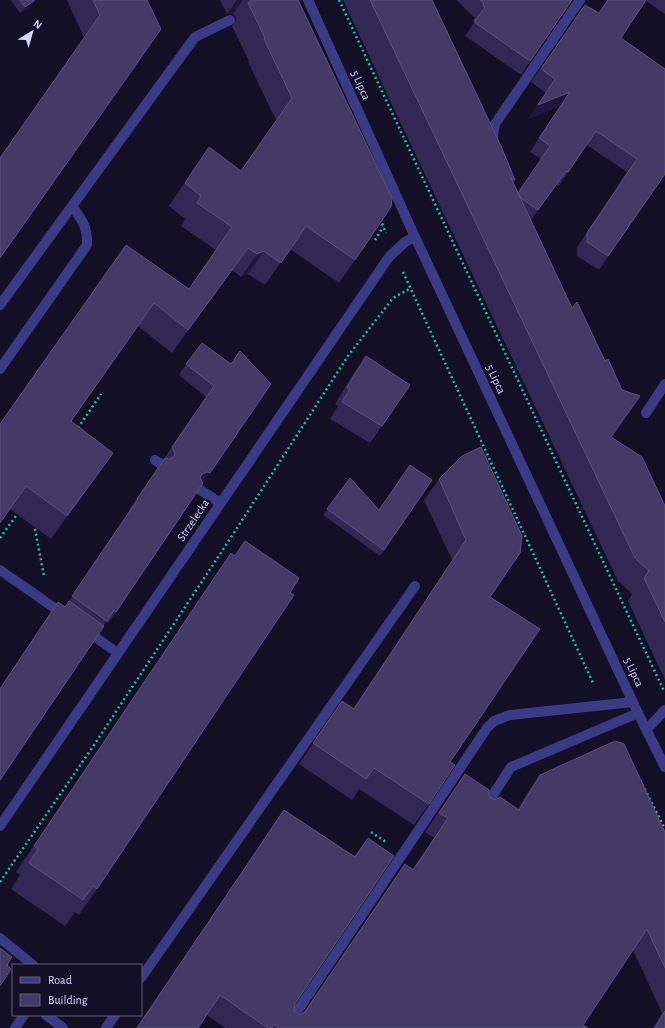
<svg xmlns="http://www.w3.org/2000/svg" width="665" height="1028" font-family="'Alegreya Sans',sans-serif">
<style>
.lines{fill:none;stroke-linecap:round;stroke-linejoin:round}
.path{stroke:#2fb8b0;stroke-width:2.5;stroke-dasharray:2 3;stroke-linecap:butt}
.service{stroke:#3d3a85;stroke-width:10}
.minor{stroke:#3d3a85;stroke-width:10}
.wall{fill:#312854}
.shaded-wall{fill:#1d163a}
.building{fill:#433a66;stroke:#5a527e}
.labels{text-anchor:middle;stroke-width:4;stroke-linejoin:round;paint-order:stroke}
.street-label{font-size:12px;fill:#d9d4ff;stroke:#130f26}
</style>
<rect width="100%" height="100%" fill="#130f26"/>
<g class="lines">
<path class="path" d="M339 0 664 691
M380 219 386 233
M375 240 383 227
M403 272 594 685
M78 428 101 394
M34 524 44 576
M0 538 18 513
M640 780 665 829
M371 832 386 842
M0 882 92 748 228 542 348 356 393 298 411 288"/>
<path class="service" d="M492 143 495 124 580 0
M646 413 665 384
M155 460 161 464
M199 489 220 503
M647 729 665 710"/>
<path class="minor" d="M308 0 415 237 638 713 665 767
M0 305 195 37 230 20
M0 369 87 245C88 227 82 220 72 206
M0 570 66 616
M85 630 118 653
M484 809 511 767 638 713
M0 826 389 257 405 242 415 237
M0 938 33 965
M141 978 415 586
M46 1015 63 1028
M15 1028 24 1015
M106 1028 115 1015
M286 1028 487 728 494 721 510 715 633 702"/>
</g>
<path class="wall" d="M11 0H34V1L30 7 20 13Z
M67 0H147L84 38Z
M220 0H298L355 260 339 283 290 249 265 285 248 274 241 277 232 270 172 353 138 326 71 421 97 476 51 539 10 509 126 245 189 289 216 250 181 226 185 219 169 206 193 170 209 147 241 171 276 120 248 62 249 61 232 26 236 21V18L233 14H227Z
M343 0H432L515 180 513 183 518 193 541 159 530 152 560 106 528 119 546 93 531 82 585 5 599 13 607 0H665V14L646 1 621 38 665 174 599 270 577 256V247L627 172 587 145 559 186 556 185 531 220 611 437 665 506V680L628 601 632 594 618 581 393 107Z
M456 0H572L521 75 465 36 475 21 473 20 475 18Z
M366 356 382 426 370 443 330 419 338 406 335 404 354 373Z
M186 364H231L203 483 116 612 108 623 106 622 103 626 0 780V688L58 602 65 607 130 510H129L206 397 179 375Z
M462 456 490 597 429 804 414 825 359 789 352 800 299 764 342 701 353 709 452 560 424 500 439 479Z
M350 478 379 510 432 480 380 556 323 515Z
M245 541 97 889 79 915 75 912 65 926 11 889 20 875 16 872 213 579 231 553 235 555Z
M465 774 491 798 518 809 526 795 540 775 665 832V1028H653L662 1013 633 950 583 1025 588 1028H225L207 1015 198 1028H136L284 810 355 857 368 838 295 1004 294 1011 300 1015 304 1012 405 864 413 869 434 838 425 832Z"/>
<path class="shaded-wall" d="M237 0H243L233 14H227Z
M34 1 30 7 20 13 25 7Z
M570 92 560 106 528 119 538 105Z
M248 248 232 270 172 353 188 330Z
M264 251 248 274 241 277 257 254Z
M113 453 97 476 51 539 67 516Z
M207 472 210 473 203 484 199 483 202 474Z"/>
<path class="building" d="M20 0H34V1L25 7Z
M93 0H147L161 29 0 258V158L100 15Z
M252 0H298L392 198 391 207 355 260 306 226 281 263 264 251 257 254 248 248 188 330 154 303 71 421 113 453 67 516 26 486 0 523V424L126 245 189 289 232 227 197 203 201 196 185 183 209 147 241 171 292 98 264 39 265 38 248 3Z
M370 0H432L501 146 515 180 511 178 572 308 577 302 605 361 608 359 622 390 640 396 611 437 642 457 665 506V622L644 578 649 571 635 558Z
M480 0H572L530 61 474 22 485 7 483 6 484 4Z
M608 0H646L621 38 665 69V174L608 256 587 242V233L637 159 596 131 568 172 566 171 538 210 521 198 518 193 550 146 539 138 570 92 538 105 555 79 541 69 585 5 599 13Z
M202 343 231 364 240 351 271 384 210 473 207 472 202 474 200 478 203 483 116 612 114 610 107 621 72 596 138 499H137L165 458 169 459 174 457 175 453 172 447 214 386 186 364Z
M366 356 410 385 382 426 342 402 350 389 347 387Z
M481 447 522 536 520 553 490 597 540 629 450 762 455 765 429 804 374 768 366 779 313 743 342 701 354 709 466 540 439 479 462 456Z
M410 465 432 480 384 550 327 509 350 478 379 510Z
M245 541 299 578 290 593 294 595 97 889 93 886 83 900 29 863 38 849 34 846 231 553 235 556Z
M69 601 104 626 0 780V689L58 602 65 607Z
M615 741 624 744 665 832V968L647 929 583 1025 588 1028H279L274 1024 271 1028H268L220 995 198 1028H137L284 810 355 857 368 838 394 856 295 1004 294 1011 300 1015 305 1012 405 864 413 870 448 818 439 813 465 774 489 790V796L491 798 495 800 500 797 519 810 540 775Z
M0 948 12 957 7 965 11 969 0 986Z
M665 1011V1028H655Z"/>
<g class="labels">
<g class="street-label">
<text transform="translate(361 85) rotate(66)" y="4">5 Lipca</text>
<text transform="translate(496 379) rotate(65)" y="4">5 Lipca</text>
<text transform="translate(193 520) rotate(-56)" y="4">Strzelecka</text>
<text transform="translate(634 672) rotate(65)" y="4">5 Lipca</text>
</g>
</g>
<rect x="12" y="964" width="130" height="52" fill="#130f26" stroke="#625e7d"/>
<rect x="20" y="977" width="20" height="6" fill="#3d3a85" stroke="#625e7d"/>
<text x="48" y="984" font-size="12" fill="#d9d4ff">Road</text>
<rect x="20" y="994" width="20" height="12" fill="#433a66" stroke="#625e7d"/>
<text x="48" y="1004" font-size="12" fill="#d9d4ff">Building</text>
<g transform="translate(32 32) rotate(37)" stroke="#130f26" stroke-width="3" paint-order="stroke">
<path d="M0-3L7 15L0 10L-7 15Z" fill="#d9d4ff"/>
<text y="-6" font-size="11" font-weight="bold" text-anchor="middle" fill="#d9d4ff">N</text>
</g>
</svg>
